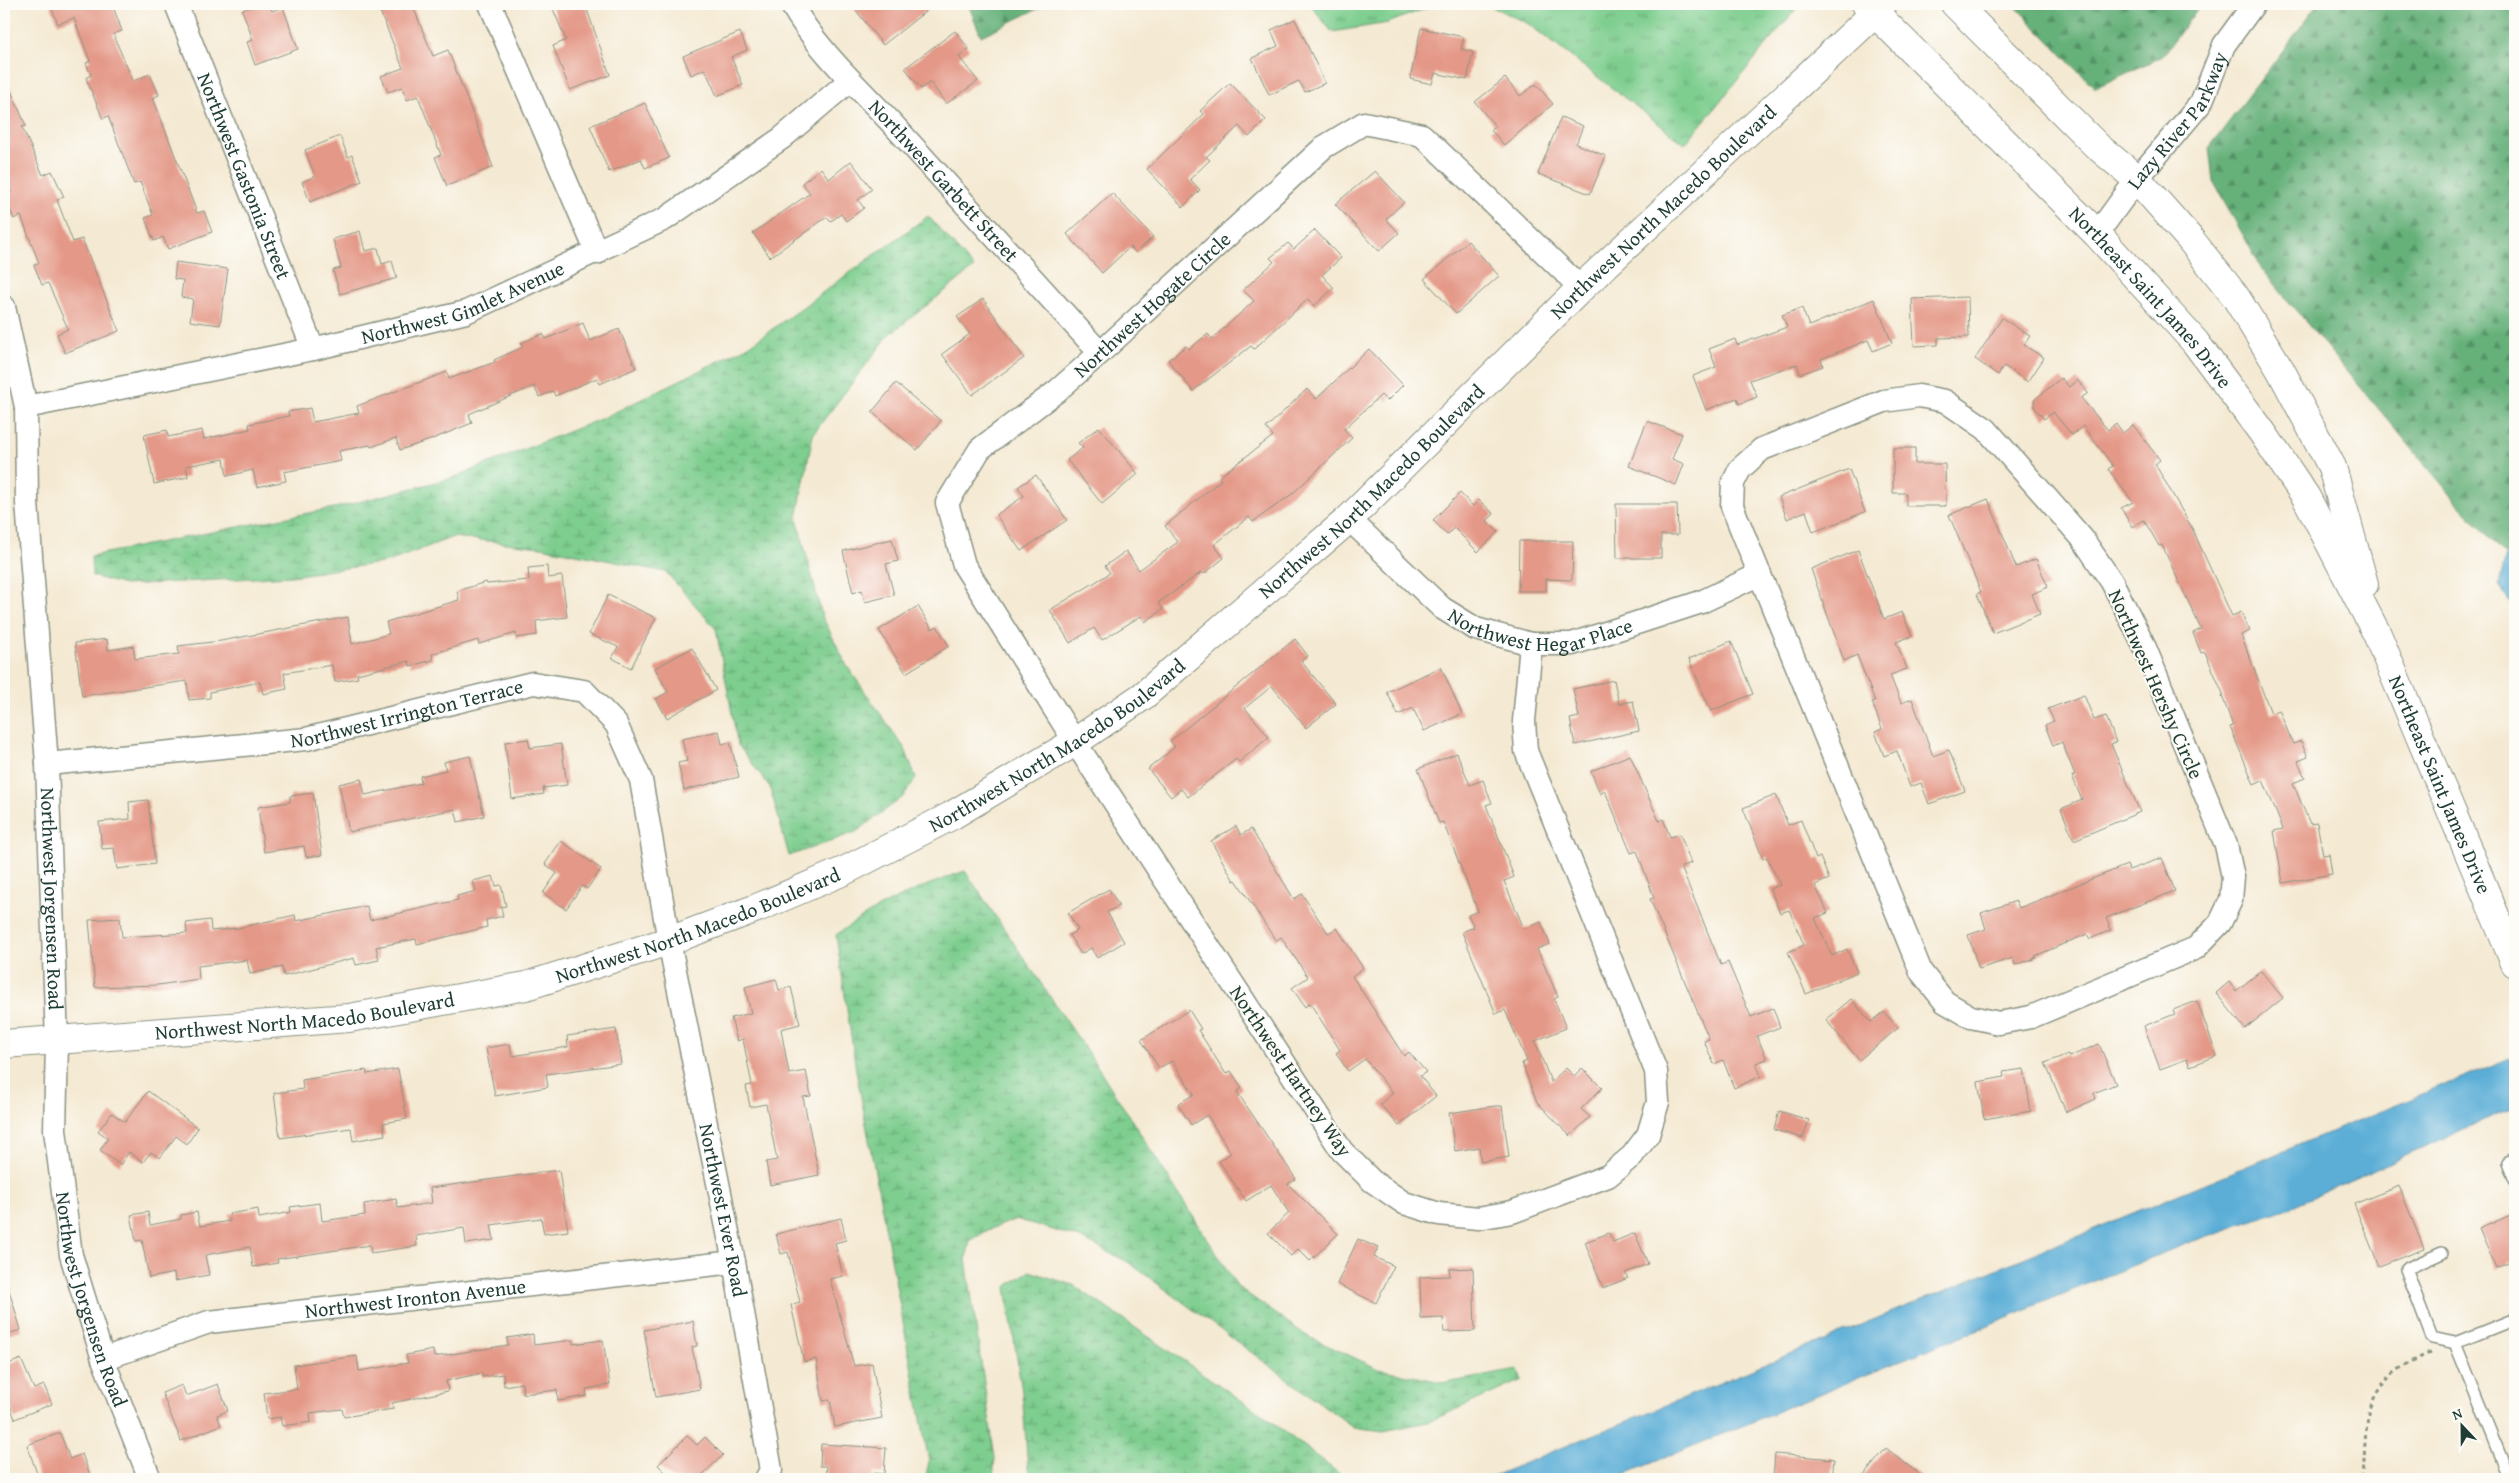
<svg xmlns="http://www.w3.org/2000/svg" width="2519" height="1483" font-family="'Gentium Book Plus',serif">
<style>
.grass{fill:url(#grass-tufts);stroke:#4e8662}
.forest{fill:url(#forest-firs);stroke:#427757}
.wetland{fill:url(#wetland-marsh);stroke:#4e8662}
.water{fill:#5baed7;stroke:#3d7686}
.building{fill:#e49887}
.lines{fill:none;stroke-linecap:round;stroke-linejoin:round}
.service-casing{stroke:#8a9383;stroke-width:14}
.minor-casing{stroke:#8a9383;stroke-width:25}
.tertiary-casing{stroke:#8a9383;stroke-width:30}
.secondary-casing{stroke:#8a9383;stroke-width:30}
.path{stroke:#8a9383;stroke-width:3;stroke-dasharray:4 4;stroke-linecap:butt}
.service{stroke:#fff;stroke-width:11}
.minor{stroke:#fff;stroke-width:22}
.tertiary{stroke:#fff;stroke-width:28}
.secondary{stroke:#fff;stroke-width:28}
.labels{text-anchor:middle;stroke-width:4;stroke-linejoin:round;paint-order:stroke}
.street-label{font-size:20px;fill:#1f3d34;stroke:#fdfcf7}
</style>
<defs>
<pattern id="grass-tufts" width="24" height="20" patternUnits="userSpaceOnUse" patternTransform="scale(1.25)"><rect width="24" height="20" fill="#7ece8f"/><path d="M3 7l-1-3M5 7V3M7 7l1-3M15 17l-1-3M17 17v-4M19 17l1-3" fill="none" stroke="#67a876"/></pattern>
<pattern id="forest-firs" width="22" height="20" patternUnits="userSpaceOnUse" patternTransform="scale(1.25)"><rect width="22" height="20" fill="#66b17a"/><path d="M5 1l3.5 6h-7zM16 11l3.5 6h-7z" fill="#539165"/></pattern>
<pattern id="wetland-marsh" width="20" height="14" patternUnits="userSpaceOnUse" patternTransform="scale(1.25)"><rect width="20" height="14" fill="#7ece8f"/><path d="M1 5h8M5 5V1M11 12h8M15 12V8" fill="none" stroke="#67a876"/></pattern>
</defs>
<rect width="100%" height="100%" fill="#fdfcf7"/>
<filter id="ink" filterUnits="userSpaceOnUse"><feTurbulence type="fractalNoise" baseFrequency=".02" numOctaves="2"/><feDisplacementMap in="SourceGraphic" scale="10" xChannelSelector="R" yChannelSelector="G"/><feConvolveMatrix kernelMatrix="1 2 1 2 8 2 1 2 1" color-interpolation-filters="sRGB"/></filter>
<filter id="wash" filterUnits="userSpaceOnUse"><feTurbulence type="fractalNoise" baseFrequency=".0096" numOctaves="4" result="noise"/><feDisplacementMap in="SourceGraphic" scale="20" xChannelSelector="R" yChannelSelector="G"/><feGaussianBlur stdDeviation="1.12" result="paint"/><feColorMatrix in="noise" values="0 0 0 0 0 0 0 0 0 0 0 0 0 0 0 0 0 1.4 0 .05"/><feComposite in="paint" operator="in"/></filter>
<g filter="url(#wash)">
<rect width="100%" height="100%" fill="#f4e9d2"/>
<path class="grass" d="M1310 4H1437L1388 23 1332 32Z
M1486 4H1800L1685 144 1527 23Z"/>
<path class="forest" d="M968 4H1048L981 36Z
M2013 4H2201L2163 56 2095 88Z
M2318 4H2515V551L2506 555 2455 500 2263 271 2213 181 2209 148Z"/>
<path class="wetland" d="M928 216 974 268 888 336 813 434 797 518 822 616 847 666 905 749 916 778 903 797 856 832 789 856 770 787 738 745 716 629 666 572 541 547 453 537 388 562 291 576 125 585 92 576 91 556 339 507 452 478 603 418 749 346Z
M965 871 1101 1072 1238 1287 1307 1336 1379 1369 1446 1383 1518 1370 1522 1380 1428 1422 1383 1431 1353 1427 1128 1262 1080 1238 1016 1219 988 1230 970 1241 966 1259 995 1458 993 1479H925L929 1462 856 1070 836 935C877 905 917 888 965 871Z
M1029 1271 1073 1285 1260 1413 1346 1479H1029L1022 1392 1006 1287Z"/>
<path class="water" d="M2515 551V610L2499 585 2506 555Z
M2510 1058C2519 1070 2517 1093 2512 1108L2288 1208 2185 1244 1613 1479H1486Z"/>
<g id="blocks">
<path class="building" d="M50 4H112L122 31 113 34 133 81 150 74 159 95 153 98 197 213 204 211 212 232 168 249 163 237 154 241 145 218 153 215 140 182 134 184 108 116 103 119 86 78 91 75 86 63 90 61 74 18 58 24Z
M260 4H269L272 11 283 7 298 49 255 65 247 42 253 40 242 10Z
M377 4H412L433 56 448 50 493 167 447 186 435 157 441 155 418 96 407 100 402 87 388 92 381 76 403 68Z
M551 4H585L610 75 570 90 553 46 566 40Z
M851 4H935L883 45Z
M1295 19 1325 83 1305 92 1299 81 1269 95 1252 58 1278 46 1271 30Z
M1421 28 1464 37 1461 49 1473 52 1467 80 1435 73 1432 84 1410 79Z
M955 31 969 49 959 57 978 81 946 104 930 82 921 89 905 68Z
M740 32 747 50 731 57 743 85 717 96 705 69 691 75 683 56Z
M4 74 26 126 22 127 43 175 52 171 64 197 57 200 73 242 82 239 119 331 65 353 57 334 68 329 48 283 42 285 34 265 39 263 21 216 14 219 4 196 11 193 4 177Z
M1505 78 1520 96 1536 84 1553 104 1504 145 1491 130 1496 127 1475 102Z
M1230 83 1266 120 1249 137 1239 126 1206 157 1210 160 1190 179 1200 190 1183 207 1147 169 1204 114 1200 111Z
M645 103 669 158 645 168 641 159 609 172 590 126Z
M1561 117 1583 126 1576 144 1606 156 1590 194 1538 174Z
M340 136 348 157 352 155 362 181 310 202 302 182 315 176 305 150Z
M851 161 872 189 858 200 864 208 846 221 841 214 831 221 827 217 770 257 753 233 810 193 802 183 821 168 829 179Z
M1375 171 1404 202 1386 219 1399 233 1379 251 1335 204Z
M1112 193 1153 237 1136 253 1130 247 1102 273 1067 234Z
M1315 230 1341 258 1322 275 1334 288 1314 306 1308 299 1254 349 1251 346 1193 391 1168 360 1186 346 1189 349 1208 334 1212 339 1254 301 1243 290 1274 262 1270 258 1288 243 1294 249Z
M360 231 365 251 378 248 382 264 392 261 397 278 340 294 333 270 341 268 333 239Z
M1468 241 1499 276 1456 314 1424 279Z
M176 262 228 269 220 325 190 321 193 299 181 297 183 280 174 279Z
M1968 297 1969 337 1938 338V345L1914 346 1912 299Z
M983 299 1024 358 972 395 942 354 970 334 957 317Z
M1874 299 1892 343 1873 351 1868 340 1821 359 1823 366 1800 374 1797 364 1750 380 1757 397 1739 404 1737 398 1706 410 1693 376 1716 367 1709 349 1735 339 1737 345 1787 327 1782 315 1802 308 1809 326Z
M2002 318 2030 336 2024 345 2044 358 2028 382 2004 366 1998 375 1975 359Z
M583 323 590 341 619 329 636 368 600 384 597 378 555 396 553 391 539 397 534 386 469 414 472 423 430 440 400 450 396 438 371 447 370 445 339 451 341 461 284 472 286 481 257 487 253 470 227 476 224 459 186 466 188 477 154 484 144 435 167 430 168 437 202 430 204 439 250 429 249 424 289 416 288 412 310 408 313 422 359 413 357 406 447 372 449 379 495 362 494 360 523 347 521 343 543 334 546 339Z
M1369 349 1403 385 1387 401 1381 395 1344 429 1352 438 1292 494 1253 522 1249 517 1214 545 1224 558 1204 574 1202 572 1158 603 1163 609 1145 622 1141 616 1102 640 1094 628 1070 643 1050 610 1110 573 1105 566 1126 551 1139 570 1178 542 1165 526 1221 480 1219 477 1273 436 1266 428 1307 389 1316 399Z
M2061 378 2069 387 2077 380 2088 393 2081 398 2108 430 2116 423 2123 433 2133 425 2160 460 2155 464 2192 528 2232 616 2241 612 2250 631 2241 635 2271 713 2279 710 2293 744 2301 741 2308 757 2298 761 2305 778 2293 783 2310 824 2317 823 2323 855 2329 854 2332 874 2283 883 2274 831 2283 829 2263 780 2254 784 2230 727 2233 726 2222 696H2224L2205 652 2201 653 2193 633 2201 629 2162 545 2159 546 2144 520 2132 527 2121 508 2133 502 2108 469 2113 466 2083 426 2072 435 2053 412 2044 419 2034 407V400Z
M896 383 941 421 917 450 872 412Z
M1647 421 1682 434 1672 459 1684 464 1676 485 1629 466Z
M1099 427 1138 474 1102 504 1067 460 1083 448 1078 443Z
M1893 448H1915V464H1945L1946 506H1906V493H1893Z
M1849 469 1865 512 1813 532 1806 511 1787 519 1779 497Z
M1036 475 1067 520 1021 551 996 515 1024 496 1018 487Z
M1460 493 1473 506 1479 500 1494 514 1487 521 1498 532 1478 552 1454 528 1447 535 1433 520Z
M1988 499 2016 567 2036 559 2048 587 2032 594 2040 614 1993 633 1977 594 1981 592 1949 515Z
M1616 504H1677L1678 535H1661V558H1617Z
M892 539 898 561 886 564 894 595 865 602 862 590 853 593 843 551Z
M1519 541H1573L1572 580 1546 579V591H1518Z
M1858 550 1884 619 1902 612 1912 636 1896 642 1907 669 1890 675 1901 703 1912 699 1933 756 1949 750 1965 791 1929 804 1921 783 1910 787 1897 751 1884 756 1875 732 1882 729 1872 702 1875 701 1857 655 1844 661 1811 569Z
M547 566 548 578 562 576 567 617 536 621 537 635 516 638V633L479 644 478 640 432 654 433 660 410 666 409 661 357 674 358 678 335 682 332 665 284 673 287 689 263 694 260 682 210 692V698L189 700 187 681 82 696 75 643 107 639 108 650 133 646 135 659 179 654 178 646 221 641 348 617 352 644 389 634 386 622 459 600 457 591 486 582 487 584 529 580 528 568Z
M608 595 656 618 631 668 612 658 618 647 589 634Z
M918 606 932 629 937 626 949 646 906 673 879 630Z
M1295 639 1308 656 1301 661 1336 704 1306 728 1272 686 1245 708 1269 737 1239 762 1236 759 1188 797 1181 789 1171 797 1148 769 1175 747 1170 741Z
M1731 641 1753 694 1711 711 1689 659Z
M692 648 716 690 667 718 656 699 668 692 655 668Z
M1441 667 1462 714 1424 731 1413 708 1398 715 1387 692Z
M1614 680 1619 704 1633 701 1639 731 1575 745 1570 719 1579 717 1573 689Z
M2084 695 2094 720 2106 716 2116 742 2111 744 2140 812 2074 840 2061 809 2082 800 2072 776 2075 775 2062 742 2053 746 2045 725 2054 721 2048 709Z
M719 731 722 744 730 742 739 777 684 790 678 763 687 761 682 739Z
M528 739 530 748 561 744 567 785 543 788 544 794 512 799 505 742Z
M1457 753 1470 785 1483 780 1492 803 1486 805 1514 877 1504 881 1524 929 1541 922 1550 944 1537 949 1558 997 1554 999 1566 1028 1535 1041 1551 1082 1566 1068 1574 1076 1582 1068 1602 1088 1581 1109 1590 1117 1570 1136 1537 1102 1522 1063 1527 1061 1505 1010 1496 1014 1462 932 1474 927 1468 915 1478 911 1443 822 1439 823 1418 769Z
M1630 755 1659 821 1663 819 1670 837 1680 834 1691 863 1681 867 1721 965 1728 962 1751 1017 1773 1008 1780 1027 1757 1036 1767 1059 1756 1063 1761 1076 1734 1088 1723 1060 1714 1064 1704 1041 1709 1039 1650 899 1654 898 1637 851 1631 853 1605 791 1600 794 1591 771Z
M470 756 484 816 458 822 455 809 349 832 339 784 361 779 365 795 421 783 420 776 446 770 444 762Z
M313 793 322 855 306 857 304 846 264 852 258 807 290 802V796Z
M1776 795 1788 825 1801 820 1816 859 1820 857 1829 879 1815 885 1828 913 1815 918 1832 956 1847 949 1857 972 1806 994 1788 952 1804 945 1789 910 1780 913 1770 889 1780 885 1767 857 1763 859 1743 808Z
M148 800 155 864 117 869 114 848 102 849 99 822 130 819 129 802Z
M1236 826 1241 835 1251 829 1294 899 1302 894 1328 933 1337 928 1363 968 1352 976 1404 1056 1409 1052 1426 1072 1420 1076 1436 1096 1399 1126 1380 1104 1393 1093 1365 1059 1348 1071 1336 1053 1340 1050 1310 1003 1305 1007 1292 988 1308 977 1281 937 1276 941 1236 880 1234 881 1211 841Z
M561 841 601 869 587 889 582 886 566 909 543 893 557 873 545 864Z
M2162 858 2175 891 2106 918 2111 930 2090 939 2087 934 2035 956 2036 958 2015 965 2013 958 1979 969 1968 935 1986 929 1981 913 2016 901 2019 908 2127 865 2129 870Z
M493 876 496 886 501 885 506 906 501 907 503 916 486 920 487 927 417 944 416 939 376 947 379 960 356 965 354 958 284 976 282 967 250 974 247 960 198 966 199 979 158 985 95 987 89 920 120 918 122 937 187 933 186 923 210 920 211 931 238 928 295 915 296 921 367 906 370 920 458 900 457 896 476 891 473 881Z
M1109 889 1119 906 1107 912 1124 942 1097 958 1091 948 1081 954 1069 935 1078 930 1068 913Z
M2261 971 2283 998 2245 1029 2216 993 2229 982 2236 991Z
M776 979 779 990 791 987 800 1024 781 1029 789 1074 806 1071 811 1096 803 1097 819 1175 770 1185 766 1162 777 1160 766 1104 750 1107 746 1086 752 1085 743 1039 737 1041 731 1018 751 1013 745 987Z
M1851 999 1871 1022 1884 1012 1898 1028 1859 1060 1826 1020Z
M2197 1001 2217 1056 2190 1066 2187 1059 2160 1069 2144 1026 2175 1014 2173 1010Z
M1189 1010 1201 1029 1198 1030 1226 1074 1231 1071 1242 1088 1237 1092 1296 1179 1288 1184 1338 1234 1310 1261 1298 1249 1291 1256 1268 1233 1289 1213 1271 1185 1246 1201 1219 1161 1231 1153 1207 1115 1191 1125 1178 1104 1194 1094 1172 1061 1159 1068 1141 1040Z
M616 1029 621 1064 546 1074 548 1087 495 1096 486 1048 510 1044 512 1056 568 1047 567 1036Z
M2099 1044 2116 1084 2094 1093 2096 1099 2066 1112 2045 1063 2068 1054 2069 1057Z
M398 1069 407 1119 383 1123 385 1135 353 1141 351 1128 280 1138 274 1093 303 1089 302 1080 366 1070 367 1074Z
M2024 1069 2031 1111 1984 1119 1978 1082 2004 1077 2003 1072Z
M148 1091 198 1128 187 1144 176 1136 160 1158 151 1152 143 1162 129 1152 120 1165 100 1150 108 1138 98 1131 112 1113 125 1122Z
M1495 1106H1502L1509 1157 1481 1162 1479 1147 1455 1151 1449 1113Z
M1779 1111 1809 1120 1803 1138 1774 1130Z
M559 1170 568 1231 544 1234 541 1218 491 1225 494 1240 466 1244 464 1228 416 1236 417 1246 371 1253 370 1245 277 1259 278 1263 253 1267 250 1247 205 1255 209 1275 175 1281 174 1273 149 1278 142 1240 136 1241 131 1215 148 1212 150 1225 181 1219V1215L197 1212 200 1226 230 1221 229 1214 258 1209 259 1218 291 1212 290 1207 320 1203 322 1221 365 1215 364 1204 396 1199 398 1208 432 1203 430 1188Z
M2399 1186 2424 1249 2379 1266 2354 1204Z
M2515 1213V1260L2496 1268 2479 1229Z
M841 1218 846 1240 835 1243 843 1276 830 1279 854 1366 872 1363 882 1418 835 1427 830 1400 823 1401 816 1359 804 1362 791 1305 800 1302 788 1252 781 1254 776 1234Z
M1609 1233 1613 1242 1635 1233 1648 1264 1625 1273 1628 1278 1603 1288 1585 1242Z
M1358 1239 1378 1248 1374 1257 1394 1266 1376 1303 1337 1284Z
M1473 1268 1475 1331 1444 1332 1443 1318 1421 1319 1420 1277 1450 1276 1449 1269Z
M8 1287 21 1330 4 1335V1288Z
M693 1321 697 1346 692 1347 700 1389 656 1397 644 1330Z
M533 1334 534 1345 573 1340V1344L603 1340 610 1385 586 1389 587 1396 558 1401 557 1390 523 1394 522 1383 504 1386 503 1374 482 1377V1373L446 1381 448 1391 392 1403 393 1409 344 1417 342 1409 310 1413 311 1422 282 1426 280 1417 267 1419 264 1393 297 1389 294 1365 357 1356 359 1371 408 1363 406 1355 433 1350 434 1357 508 1345 507 1338Z
M21 1359 34 1389 44 1385 52 1404 15 1419 10 1406 4 1408V1366Z
M218 1384 228 1411 217 1415 221 1425 181 1441 162 1393 182 1385 186 1396Z
M60 1433 70 1459 82 1454 90 1475 78 1479H39L27 1445Z
M687 1436 697 1445 705 1437 723 1455 698 1479H672L658 1465Z
M821 1444 886 1448 884 1474 874 1473 873 1479H826L827 1466H820Z
M1886 1448 1925 1479H1861Z
M1775 1454 1834 1459 1832 1479H1773Z"/>
</g>
</g>
<g filter="url(#ink)">
<use href="#blocks" fill-opacity="0" stroke="#8a9383" stroke-width="1"/>
<g class="lines">
<g class="service-casing">
<path id="service" d="M2515 1159 2508 1162 2515 1180
M2442 1253 2406 1269 2432 1338 2455 1343 2515 1319
M2455 1343 2510 1479"/>
</g>
<g class="minor-casing">
<g id="minor">
<path id="s1" d="M176 4 313 349"/>
<path d="M490 4 597 253"/>
<path id="s2" d="M791 4C819 53 861 89 899 131 966 205 1033 279 1100 353"/>
<path id="s3" d="M2097 234 2137 179 2201 103 2224 45 2254 4"/>
<path id="s4" d="M4 307 26 407 27 503 47 764 57 1042 55 1130 71 1255 103 1359 150 1479"/>
<path d="M1919 396 1945 401 1986 429 2082 538 2112 582 2143 643 2226 845 2233 877 2231 900 2220 923 2196 948 2031 1017 1999 1023 1971 1017 1945 1002 1921 972 1732 506 1733 483 1740 469 1762 449 1884 401Z"/>
<path id="s5" d="M26 407 313 349 466 312 665 219 782 138 849 81"/>
<path id="s6" d="M1349 519 1442 608 1476 629 1531 644H1572L1701 602 1760 574"/>
<path id="s7" d="M1531 644 1524 721 1526 751 1656 1071 1658 1102 1648 1135 1632 1156 1608 1176 1512 1212 1478 1218 1439 1214 1404 1203 1372 1181 1342 1151 1075 742 964 565 947 503 980 449 1057 391 1100 353 1324 147 1364 123 1422 135 1581 288"/>
<path id="s8" d="M47 764 306 739 533 683 584 691 616 724 641 780 669 941 734 1262 771 1470 766 1479"/>
<path id="s9" d="M103 1359 209 1322 734 1262"/>
</g>
</g>
<g class="tertiary-casing">
<g id="tertiary">
<path id="s10" d="M4 1044 349 1018 526 986 669 941 757 908 846 870 951 816 1075 742 1143 696 1349 519 1581 288 1875 13 1882 4"/>
</g>
</g>
<g class="secondary-casing">
<g id="secondary">
<path id="s11" d="M1866 4 2097 234 2195 342 2262 432 2306 497 2377 634 2515 963"/>
<path d="M1955 4 2097 146 2137 179 2190 239 2235 296 2280 369 2332 467 2364 584"/>
</g>
</g>
<path class="path" d="M2363 1479C2367 1414 2362 1381 2430 1353"/>
<use href="#service" class="service"/>
<use href="#minor" class="minor"/>
<use href="#tertiary" class="tertiary"/>
<use href="#secondary" class="secondary"/>
</g>
</g>
<g class="labels">
<g class="street-label">
<text dy="7" stroke="none"><textPath href="#s3" startOffset="140">Lazy River Parkway</textPath></text>
<text dy="7" stroke="none"><textPath href="#s1" startOffset="185">Northwest Gastonia Street</textPath></text>
<text dy="7" stroke="none"><textPath href="#s2" startOffset="234">Northwest Garbett Street</textPath></text>
<text dy="7" stroke="none"><textPath href="#s10" startOffset="1922">Northwest North Macedo Boulevard</textPath></text>
<text dy="7" stroke="none"><textPath href="#s11" startOffset="409">Northeast Saint James Drive</textPath></text>
<text dy="7" stroke="none"><textPath href="#s5" startOffset="450">Northwest Gimlet Avenue</textPath></text>
<text dy="7" stroke="none"><textPath href="#s7" startOffset="1920">Northwest Hogate Circle</textPath></text>
<text dy="7" stroke="none"><textPath href="#s10" startOffset="1518">Northwest North Macedo Boulevard</textPath></text>
<text dy="7" stroke="none"><textPath href="#s6" startOffset="234">Northwest Hegar Place</textPath></text>
<text transform="translate(2156 684) rotate(66)" y="7">Northwest Hershy Circle</text>
<text dy="7" stroke="none"><textPath href="#s8" startOffset="364">Northwest Irrington Terrace</textPath></text>
<text dy="7" stroke="none"><textPath href="#s10" startOffset="1112">Northwest North Macedo Boulevard</textPath></text>
<text dy="7" stroke="none"><textPath href="#s11" startOffset="980">Northeast Saint James Drive</textPath></text>
<text dy="7" stroke="none"><textPath href="#s4" startOffset="595">Northwest Jorgensen Road</textPath></text>
<text dy="7" stroke="none"><textPath href="#s10" startOffset="708">Northwest North Macedo Boulevard</textPath></text>
<text dy="7" stroke="none"><textPath href="#s10" startOffset="302">Northwest North Macedo Boulevard</textPath></text>
<text transform="translate(1291 1071) rotate(56)" y="7">Northwest Hartney Way</text>
<text dy="7" stroke="none"><textPath href="#s8" startOffset="1091">Northwest Ever Road</textPath></text>
<text dy="7" stroke="none"><textPath href="#s9" startOffset="320">Northwest Ironton Avenue</textPath></text>
<text dy="7" stroke="none"><textPath href="#s4" startOffset="1000">Northwest Jorgensen Road</textPath></text>
</g>
</g>
<rect width="2519" height="1483" fill="none" stroke="#fdfcf7" stroke-width="20"/>
<g transform="translate(2462 1426) rotate(338)" stroke="#fdfcf7" stroke-width="4" paint-order="stroke">
<path d="M0-4L9 19L0 12L-9 19Z" fill="#1f3d34"/>
<text y="-8" font-size="14" font-weight="bold" text-anchor="middle" fill="#1f3d34">N</text>
</g>
</svg>
